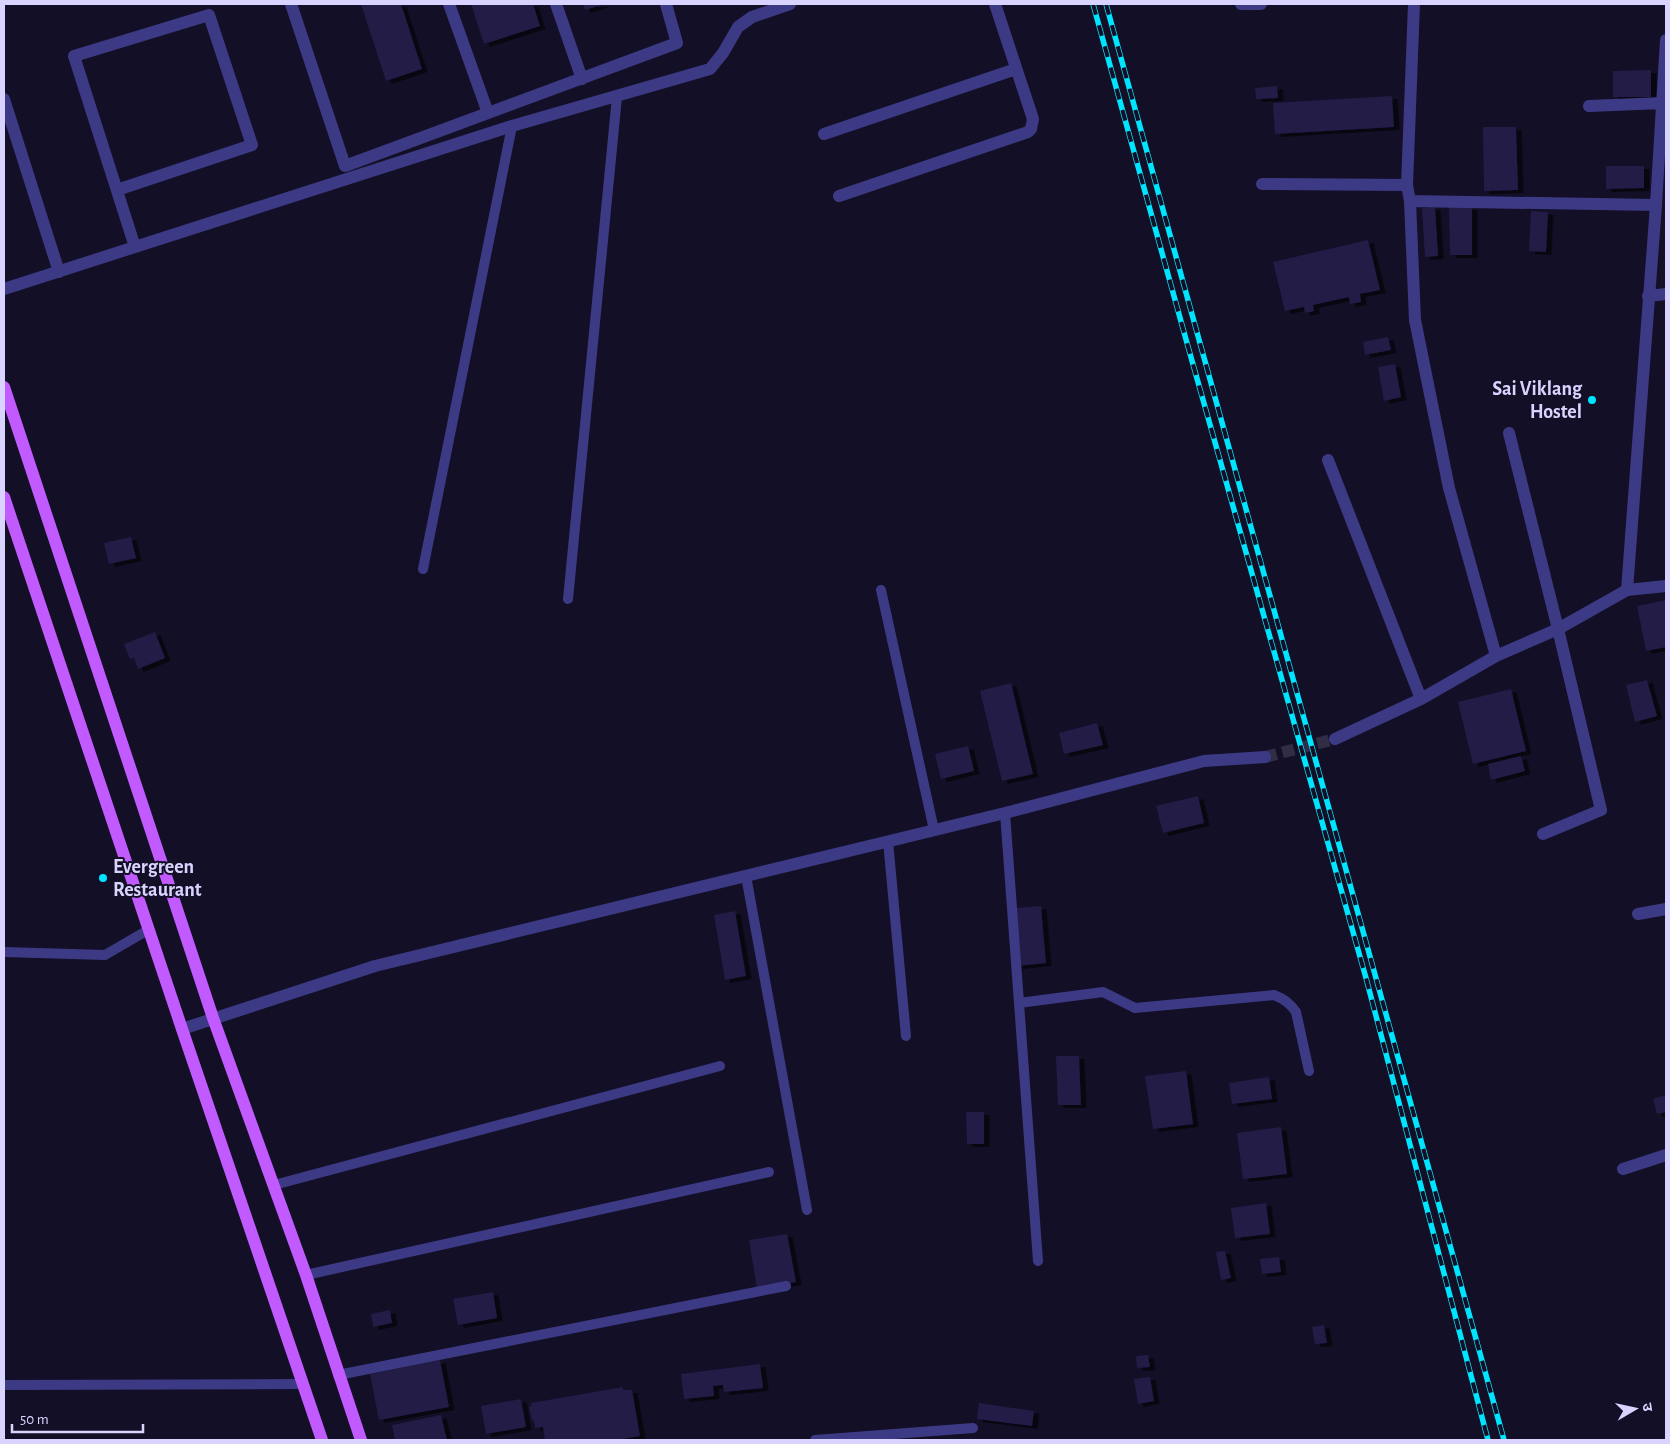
<svg xmlns="http://www.w3.org/2000/svg" width="1670" height="1444" font-family="'Alegreya Sans','Noto Sans Devanagari',sans-serif">
<style>
.building{fill:#241b47;filter:url(#shadow)}
.lines{fill:none;stroke-linecap:round;stroke-linejoin:round}
.street-tunnel{stroke:#312d47;stroke-width:12;stroke-dasharray:12 6;stroke-linecap:butt}
.lane{stroke:#3d3a85;stroke-width:10}
.street{stroke:#3d3a85;stroke-width:12}
.primary{stroke:#c25bff;stroke-width:12}
.rail-casing{stroke:#00e5ff;stroke-width:5.5}
.rail{stroke:#130f26;stroke-width:4;stroke-dasharray:11;stroke-linecap:butt}
.poi-dot{fill:#00e5ff;stroke:#130f26;stroke-width:2}
.labels{text-anchor:middle;stroke-width:4;stroke-linejoin:round;paint-order:stroke}
.poi-label{font-size:20px;font-weight:bold;fill:#d9d4ff;stroke:#130f26;text-anchor:end}
</style>
<defs>
<filter id="shadow"><feDropShadow dx="5.5" dy="3" stdDeviation="0" flood-color="#0009"/></filter>
</defs>
<rect width="100%" height="100%" fill="#130f26"/>
<path class="building" d="M361 4H401L422 69 386 81Z
M471 4H533L540 26 484 44Z
M583 4H605L585 10Z
M1651 70V97H1613V71Z
M1277 86 1278 98 1256 99 1255 88Z
M1392 96 1394 127 1275 134 1273 103Z
M1483 127H1516L1518 190 1484 191Z
M1606 166H1644V188L1606 189Z
M1435 207 1438 256 1425 257 1422 208Z
M1449 207H1472V255H1450Z
M1531 211 1548 212 1546 252 1529 251Z
M1368 240 1380 290 1360 294 1361 302 1350 304 1349 297 1313 305 1314 311 1305 313 1304 307 1285 311 1273 262Z
M1388 337 1391 350 1365 355 1363 342Z
M1395 364 1401 397 1384 401 1378 367Z
M131 537 136 558 109 564 104 543Z
M1666 600V647L1646 651 1637 606Z
M155 632 165 658 138 669 134 658 130 659 124 644Z
M1647 680 1657 716 1635 722 1626 685Z
M1011 683 1033 774 1002 781 980 691Z
M1511 689 1526 751 1473 764 1458 702Z
M1097 723 1103 745 1064 754 1059 733Z
M968 746 974 771 941 779 935 754Z
M1521 756 1525 771 1491 780 1488 764Z
M1198 796 1204 823 1163 833 1156 806Z
M1041 906 1046 963 1017 966 1016 908Z
M735 911 746 976 725 980 714 915Z
M1056 1056H1079L1081 1105H1058Z
M1186 1071 1193 1124 1153 1129 1145 1076Z
M1269 1077 1272 1099 1232 1104 1229 1083Z
M1666 1095V1112L1657 1114 1653 1099Z
M966 1112H984V1144H967Z
M1281 1127 1287 1174 1243 1179 1237 1133Z
M1266 1203 1270 1234 1235 1238 1231 1208Z
M787 1234 796 1282 757 1289 749 1240Z
M1225 1251 1231 1278 1221 1280 1216 1252Z
M1279 1257 1281 1272 1262 1274 1260 1259Z
M493 1292 497 1318 458 1325 453 1299Z
M390 1310 392 1323 373 1327 371 1314Z
M1324 1325 1327 1343 1315 1344 1312 1327Z
M1148 1355 1150 1367 1137 1368 1136 1356Z
M440 1360 449 1407 379 1420 370 1374Z
M760 1364 763 1388 724 1392 723 1385 713 1386 714 1396 684 1399 681 1374Z
M1150 1377 1154 1401 1138 1404 1134 1379Z
M623 1387V1390H632L640 1436 617 1440H545L543 1427 535 1428 534 1420 532 1421 529 1407 531 1406V1403Z
M521 1399 526 1427 486 1434 481 1406Z
M979 1403 1034 1411 1032 1426 977 1419Z
M441 1415 447 1440H395L392 1425Z"/>
<g class="lines">
<path class="street-tunnel" d="M1265 757 1335 739"/>
<path class="lane" d="M423 569 512 126
M881 590 934 830
M568 599 617 97
M1005 813 1038 1261
M888 841 906 1036
M746 876 807 1210
M4 952 105 955 148 930
M1019 1003 1103 992 1135 1008 1274 995C1284 999 1290 1003 1296 1012L1309 1071
M274 1185 720 1066
M306 1275 769 1172
M338 1375 786 1286
M4 1385 303 1384
M815 1440 973 1428"/>
<path class="street" d="M291 4 345 166 677 43 666 4
M449 4 488 113
M556 4 582 79
M1241 4H1261
M1414 4 1407 185 1410 201 1415 320 1449 488 1496 656
M4 99 59 272
M1589 106 1662 103
M824 134 1016 69
M1262 184 1407 185
M117 190 252 145 209 15 74 56 135 247
M839 196 1028 132 1031 129 1033 119 995 4
M1410 201 1656 205
M4 289 512 126 710 69 723 53 738 27 752 17 790 4
M1648 296 1666 294
M1509 433 1558 629 1601 810 1543 834
M1328 460 1421 699
M1627 590 1656 205 1666 40
M1335 739 1421 699 1496 656 1558 629 1627 590 1666 586
M1638 914 1666 909
M182 1029 375 966 1005 813 1204 761 1265 757
M1623 1169 1666 1155"/>
<path class="primary" d="M4 387 213 1018 306 1275 361 1440
M4 497 182 1029 322 1440"/>
<g class="rail-casing">
<path id="rail" d="M1093 4 1187 343 1366 978 1488 1440
M1106 4 1504 1440"/>
</g>
<use href="#rail" class="rail"/>
</g>
<g class="poi-dot">
<circle cx="1592" cy="400" r="5"/>
<circle cx="103" cy="878" r="5"/>
</g>
<g class="labels">
<g class="poi-label">
<text x="1582" y="395">Sai Viklang<tspan x="1582" dy="23">Hostel</tspan></text>
<text x="113" y="873" text-anchor="start">Evergreen<tspan x="113" dy="23">Restaurant</tspan></text>
</g>
</g>
<rect width="1670" height="1444" fill="none" stroke="#d9d4ff" stroke-width="10"/>
<g transform="translate(1635 1409) rotate(81)" stroke="#130f26" stroke-width="4" paint-order="stroke">
<path d="M0-4L9 19L0 12L-9 19Z" fill="#d9d4ff"/>
<text y="-8" font-size="14" font-weight="bold" text-anchor="middle" fill="#d9d4ff">उ</text>
</g>
<path d="M12 1424v8h131v-8" fill="none" stroke="#d9d4ff" stroke-width="2.5"/>
<text x="20" y="1424" font-size="15" fill="#d9d4ff" stroke="#130f26" stroke-width="4" paint-order="stroke">50 m</text>
</svg>
